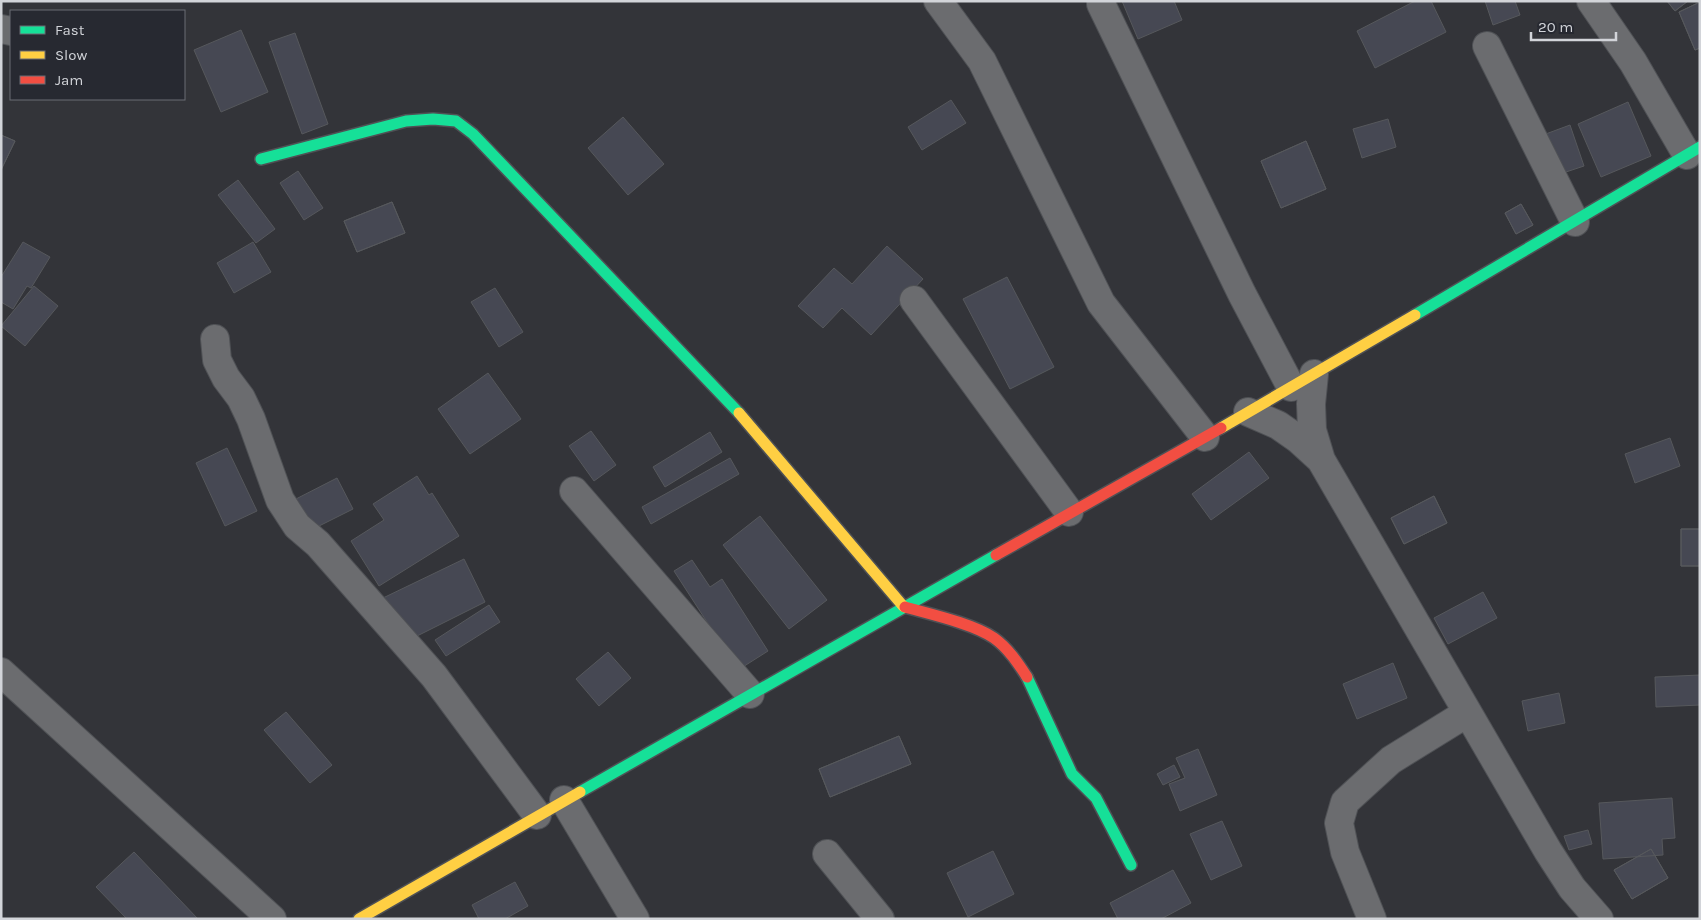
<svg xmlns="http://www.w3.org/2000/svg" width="1701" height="920" font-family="Karla,sans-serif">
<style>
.building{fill:#464853;stroke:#56585c}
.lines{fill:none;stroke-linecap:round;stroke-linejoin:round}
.street-casing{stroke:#4f5155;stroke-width:30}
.fast-casing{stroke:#4f5155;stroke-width:14}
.slow-casing{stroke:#4f5155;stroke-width:14}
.jam-casing{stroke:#4f5155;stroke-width:14}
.street{stroke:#6b6c6f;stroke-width:28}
.fast{stroke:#16e098;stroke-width:11}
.slow{stroke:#ffcf43;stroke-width:11}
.jam{stroke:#f24e42;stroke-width:11}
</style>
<rect width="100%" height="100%" fill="#333439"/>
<path class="building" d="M1122 1H1174L1182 20 1138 39Z
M1415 1H1431L1446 32 1375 68 1357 31Z
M1485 1H1515L1520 15 1493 25Z
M1667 1H1688L1675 11Z
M1667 1H1688L1675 11Z
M1700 2V48L1695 50 1679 12Z
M1700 2V48L1695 50 1679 12Z
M241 30 268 92 221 112 194 50Z
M295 33 328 124 302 134 269 42Z
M951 100 966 123 922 150 908 127Z
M1628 102 1651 156 1601 177 1578 124Z
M623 117 664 164 628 195 588 148Z
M1388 119 1396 147 1362 158 1353 129Z
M1570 125 1584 166 1557 175 1543 135Z
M1 135 15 141 1 170Z
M1 135 15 141 1 170Z
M1306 141 1326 189 1281 208 1261 161Z
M1306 141 1326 189 1281 208 1261 161Z
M298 171 323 208 304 220 280 183Z
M238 180 275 229 256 243 218 195Z
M392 202 405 233 357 252 344 221Z
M392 202 405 233 357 252 344 221Z
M1521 204 1533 225 1516 234 1505 213Z
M1521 204 1533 225 1516 234 1505 213Z
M23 242 50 257 31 288 27 286 13 309 1 302V277Z
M253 242 271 272 234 293 217 263Z
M887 246 923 279 871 335 842 308 823 328 798 306 834 268 852 284Z
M1007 277 1054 367 1010 389 963 299Z
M34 286 58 306 25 346 1 326Z
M495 288 523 332 499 347 471 302Z
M488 373 521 419 470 454 438 409Z
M591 431 616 465 594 481 569 446Z
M710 432 722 452 665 487 653 467Z
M1670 438 1680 466 1635 483 1625 454Z
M227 448 257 511 225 526 196 463Z
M1249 452 1269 478 1211 520 1192 494Z
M730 458 739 474 651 524 642 507Z
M417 476 429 495 432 493 459 536 379 586 351 541 384 520 373 504Z
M337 478 353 509 307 532 292 501Z
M1434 496 1447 523 1404 544 1391 518Z
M1434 496 1447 523 1404 544 1391 518Z
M760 516 827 600 789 629 723 545Z
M1681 529H1700V566H1681Z
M1681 529H1700V566H1681Z
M464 559 485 602 405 642 383 598Z
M692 560 710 587 722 579 768 651 738 670 674 571Z
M1483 592 1497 618 1448 644 1434 618Z
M489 605 500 622 446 656 435 640Z
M608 652 631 678 599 706 576 679Z
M1393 663 1407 698 1357 719 1343 684Z
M1700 675V705L1656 707 1655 677Z
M1559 693 1565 723 1528 731 1522 701Z
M286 712 332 765 310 783 264 730Z
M899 736 911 764 830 797 819 769Z
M899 736 911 764 830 797 819 769Z
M1198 749 1217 795 1180 811 1169 784 1185 778 1176 758Z
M1174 765 1180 777 1163 785 1157 774Z
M1672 798 1675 838 1662 839 1663 855 1603 859 1599 803Z
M1222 821 1242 866 1211 880 1190 834Z
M1588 830 1592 844 1569 850 1564 836Z
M1651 849 1668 878 1632 899 1614 870Z
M1651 849 1668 878 1632 899 1614 870Z
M993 851 1014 894 968 917 947 873Z
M134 852 198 919H127L96 887Z
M1173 870 1191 903 1161 919H1118L1110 903Z
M515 882 528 906 505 919H479L472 905Z"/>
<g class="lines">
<g class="street-casing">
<path id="street" d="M938 1 982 61 1101 303 1205 437
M1591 1 1633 62 1687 155
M1101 4 1242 294 1291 387
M1 29 11 31
M1487 46 1575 222
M914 300 1069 512
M215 339 217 360 226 378 241 398 251 419 280 500 297 526 318 544 434 676 537 815
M1314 374 1311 404 1312 430 1321 460 1548 851 1572 888 1599 919
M1248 412 1278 425 1298 439 1321 460
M574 491 750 694
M1 672 272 919
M564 800 635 919
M827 854 880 919
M1372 919 1345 852 1339 823 1345 802 1391 760 1467 713"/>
</g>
<g class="fast-casing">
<path id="fast" d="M261 159 406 121 433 119 456 121 473 134 739 413
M1415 315 1700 147
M1027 677 1072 774 1096 798 1131 865
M580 792 996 555"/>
</g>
<g class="slow-casing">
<path id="slow" d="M739 413 903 606 905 607
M1221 428 1415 315
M359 919 580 792"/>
</g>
<g class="jam-casing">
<path id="jam" d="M996 555 1221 428
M905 607C930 614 974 624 994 638 1008 648 1018 663 1027 677"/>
</g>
<use href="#street" class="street"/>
<use href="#fast" class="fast"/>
<use href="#slow" class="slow"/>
<use href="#jam" class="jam"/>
</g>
<rect width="1701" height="920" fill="none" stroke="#d2d4d9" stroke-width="5"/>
<rect x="10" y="10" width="175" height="90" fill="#272931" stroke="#6b6d74"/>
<rect x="20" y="26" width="25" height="8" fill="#16e098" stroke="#6b6d74"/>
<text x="55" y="35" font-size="15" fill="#d2d4d9">Fast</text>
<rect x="20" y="51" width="25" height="8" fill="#ffcf43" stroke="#6b6d74"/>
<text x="55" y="60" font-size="15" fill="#d2d4d9">Slow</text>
<rect x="20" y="76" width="25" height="8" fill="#f24e42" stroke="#6b6d74"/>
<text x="55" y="85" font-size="15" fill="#d2d4d9">Jam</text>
<path d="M1531 32v8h85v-8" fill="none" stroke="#d2d4d9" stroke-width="2.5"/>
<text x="1538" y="32" font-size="15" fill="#d2d4d9" stroke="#272931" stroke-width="4" paint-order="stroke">20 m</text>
</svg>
